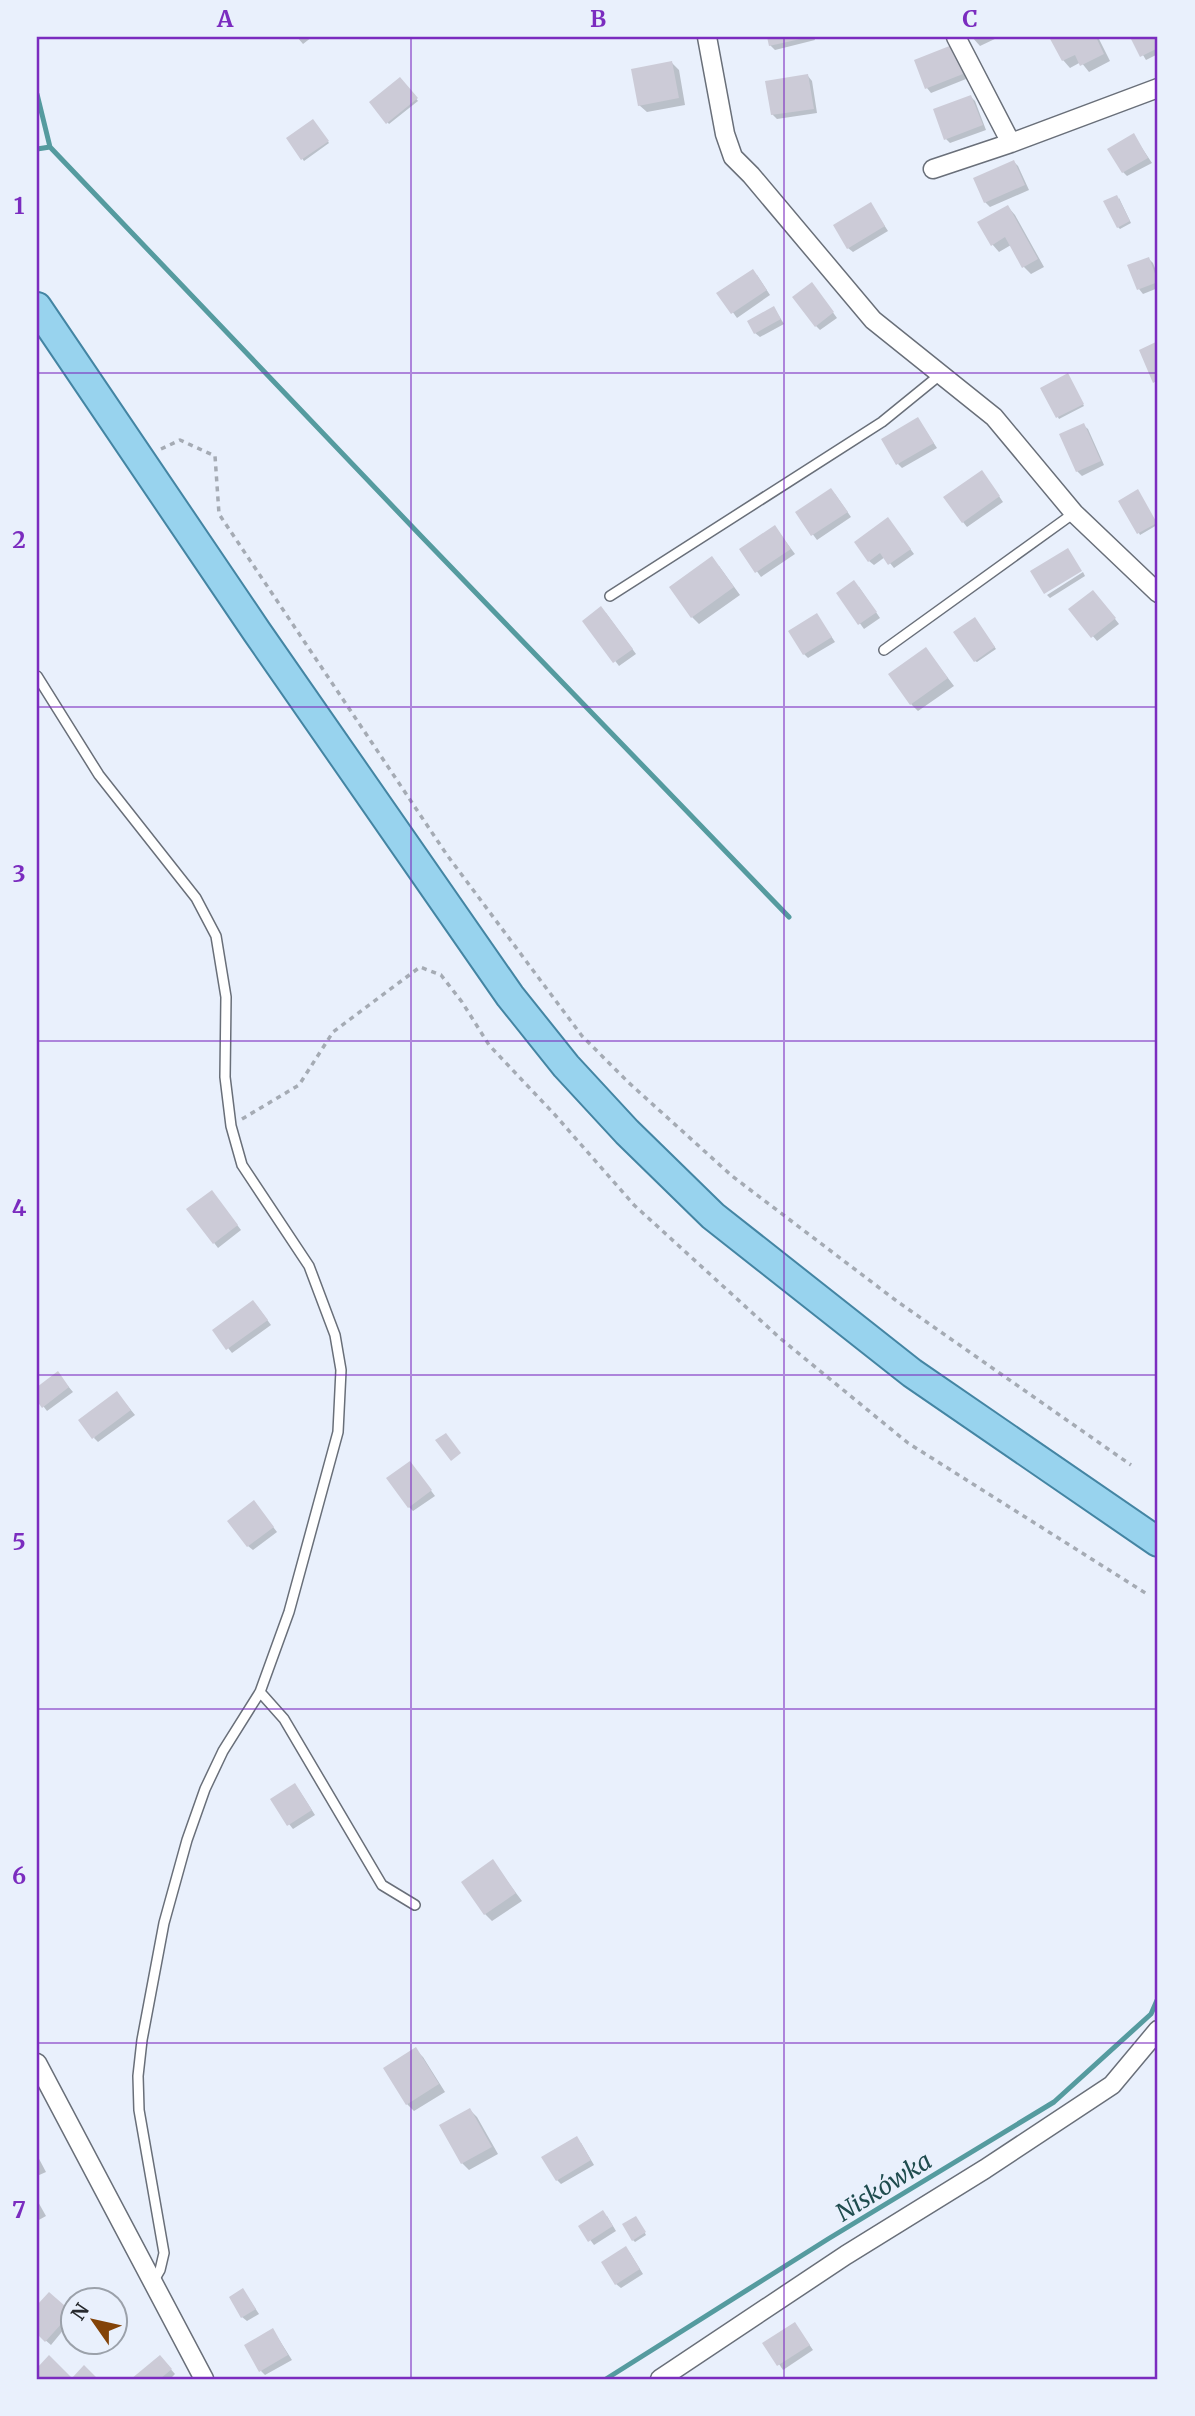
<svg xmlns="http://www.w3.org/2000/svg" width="1195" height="2416" font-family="Merriweather,serif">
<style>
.shadow{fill:#0003}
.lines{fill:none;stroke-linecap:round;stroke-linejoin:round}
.stream{stroke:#559b9f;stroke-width:5}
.building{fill:#cccbd7}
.lane-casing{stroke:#696f79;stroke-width:12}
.street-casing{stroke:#696f79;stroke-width:21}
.primary-casing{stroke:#4485a3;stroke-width:32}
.path{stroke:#a5abb4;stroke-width:3.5;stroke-dasharray:5 5;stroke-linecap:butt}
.lane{stroke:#fff;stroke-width:9}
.street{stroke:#fff;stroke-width:18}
.primary{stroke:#98d3ee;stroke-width:28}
.grid{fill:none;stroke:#7b2cbf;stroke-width:2;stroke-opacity:0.55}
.labels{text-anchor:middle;stroke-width:6;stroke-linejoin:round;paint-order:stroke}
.water-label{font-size:24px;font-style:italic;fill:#1f4c4e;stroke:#e9f0fc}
.neatline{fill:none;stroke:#7b2cbf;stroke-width:2.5}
.grid-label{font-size:23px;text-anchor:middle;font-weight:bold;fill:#7b2cbf}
</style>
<rect width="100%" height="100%" fill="#e9f0fc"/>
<path class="shadow" d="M297 37H312L303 44Z
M769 37H814L815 40 775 50 770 45Z
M972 37H999L980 46Z
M1051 37H1098L1110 61 1089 72 1081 62 1070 68 1063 60Z
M1132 37H1158V54L1146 60Z
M956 52 966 79 931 93 927 88 916 61Z
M672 63 679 70 685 105 647 112 639 105Z
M808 76 812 81 817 113 777 119 772 114Z
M400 79 418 101 389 124 371 103Z
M971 97 975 101 986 130 950 143 946 139Z
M314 123 329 143 304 161 288 139Z
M1134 136 1152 163 1127 176 1123 172Z
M1014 162 1018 166 1029 190 990 207 985 202Z
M1119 198 1131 223 1120 229 1118 227Z
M871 205 888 231 853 252 848 248Z
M1008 207 1015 215 1044 267 1031 274 1024 267 1011 245 999 252 992 244Z
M1149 259 1153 263 1158 276V288L1143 294 1139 289Z
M757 275 770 295 737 318 719 293Z
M816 289 837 318 820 330 816 326Z
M774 308 784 324 760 337 755 333Z
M1069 377 1084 406 1059 419 1043 389Z
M918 419 937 448 902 468 898 464Z
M1083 425 1088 429 1104 465 1082 476 1077 471Z
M986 477 1003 502 967 527 963 522Z
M1139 493 1157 525 1140 535 1139 533Z
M835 494 851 517 817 540 797 513Z
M892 524 914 554 894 568 885 557 874 565 869 561Z
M775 527 795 554 761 577 741 549Z
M719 566 740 595 699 624 692 617Z
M1083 572 1085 576 1050 598 1047 595Z
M859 587 880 618 864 629 838 593Z
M1097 596 1119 624 1097 641 1071 610Z
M606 613 636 654 619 666 585 621Z
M817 615 835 642 808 658 804 654Z
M976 621 996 649 977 662 975 661Z
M926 649 954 686 918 711 911 704Z
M216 1197 241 1230 218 1248 189 1210Z
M257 1306 271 1325 232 1353 214 1330Z
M58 1374 73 1392 47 1411 37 1398V1389Z
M117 1393 135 1415 98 1442 94 1438Z
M414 1468 435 1496 413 1511 409 1507Z
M258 1507 277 1532 253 1550 248 1546Z
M299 1790 315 1815 293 1829 289 1824Z
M493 1862 522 1901 492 1921 485 1914Z
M416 2050 423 2057 445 2092 414 2111 407 2104Z
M470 2110 477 2117 498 2154 469 2170 462 2163Z
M581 2143 594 2165 561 2184 557 2180Z
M37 2155 46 2172 37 2176Z
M37 2200 46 2216 37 2221Z
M607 2216 616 2231 594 2245 580 2226Z
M638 2220 646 2235 635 2242 633 2240Z
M630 2253 643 2274 621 2288 616 2284Z
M243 2290 259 2314 247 2321 242 2317Z
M49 2294 74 2317 51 2345 37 2333V2308Z
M795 2324 813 2350 783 2370 765 2343Z
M273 2330 292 2360 265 2375 261 2371Z
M160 2357 175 2374 170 2379H134Z"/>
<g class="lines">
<path class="stream" d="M37 94 50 147 37 149
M50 147 422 537 789 917
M606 2379 828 2239 1054 2102 1151 2014 1158 1998"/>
</g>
<path class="building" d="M767 37H804L805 38 769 46Z
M1049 37H1096L1104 54 1080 66 1075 55 1062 61Z
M1130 37H1158V48L1140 57Z
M952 45 963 74 925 89 914 60Z
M672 61 679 98 638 106 631 69Z
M808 74 814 109 771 115 765 81Z
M400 77 418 98 386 124 369 102Z
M971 95 983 125 944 140 933 109Z
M313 119 329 141 301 160 286 138Z
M1134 133 1148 158 1122 173 1107 149Z
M1014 160 1025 185 984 203 973 178Z
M1117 195 1130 221 1117 228 1103 201Z
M871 202 885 226 847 249 833 225Z
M1008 205 1038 259 1022 268 1005 237 991 246 977 222Z
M1149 257 1158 282 1137 290 1127 265Z
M753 269 767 290 731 314 716 293Z
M812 282 834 312 815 327 792 297Z
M774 306 781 319 754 334 747 321Z
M1158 341V380L1153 383 1139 350Z
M1068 373 1084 404 1056 418 1040 388Z
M918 417 934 443 896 465 881 439Z
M1084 423 1101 461 1076 472 1059 434Z
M982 470 1000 496 962 523 943 497Z
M831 488 848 512 811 536 795 512Z
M1138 489 1157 523 1137 534 1118 501Z
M888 517 911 549 888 565 880 553 868 562 854 542Z
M775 525 791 549 755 573 739 549Z
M1068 548 1082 571 1044 594 1030 571Z
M712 556 734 587 691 618 669 587Z
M854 580 877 612 858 625 836 593Z
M1093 590 1116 618 1091 638 1068 609Z
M601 606 633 649 613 663 582 621Z
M817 613 832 637 803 655 788 631Z
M975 617 995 647 974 662 953 632Z
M926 647 948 678 910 705 888 674Z
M212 1190 238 1225 213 1244 186 1209Z
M253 1300 268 1320 226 1350 212 1330Z
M58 1371 69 1387 42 1408 37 1401V1387Z
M117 1391 131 1410 92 1439 78 1420Z
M446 1433 461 1453 451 1461 435 1440Z
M410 1461 432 1490 408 1508 386 1478Z
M254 1500 274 1527 247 1547 227 1521Z
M295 1783 312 1810 287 1826 270 1799Z
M493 1859 516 1893 484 1915 461 1882Z
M416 2047 439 2084 406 2105 383 2068Z
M470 2108 492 2147 461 2164 439 2125Z
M577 2136 591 2160 556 2181 541 2157Z
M603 2210 613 2226 588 2242 578 2226Z
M636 2216 646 2232 632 2241 622 2224Z
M626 2246 640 2269 615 2285 601 2262Z
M243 2288 256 2309 241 2318 229 2297Z
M49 2292 72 2312 45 2342 37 2334V2305Z
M795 2322 810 2345 777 2366 762 2343Z
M273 2328 288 2355 259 2372 244 2345Z
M49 2355 72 2378 84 2365 98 2379H37V2368Z
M160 2355 172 2369 160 2379H131Z"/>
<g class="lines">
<g class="lane-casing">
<path id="lane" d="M610 596 882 422 941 374
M884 650 1074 513
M37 676 99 775 196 898 216 936 226 997 225 1077 231 1126 242 1165 309 1266 335 1335 341 1370 338 1432 289 1612 260 1692 223 1751 205 1789 187 1840 164 1923 142 2040 138 2076 139 2110 164 2253 160 2270 153 2282
M260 1692 284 1719 382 1885 415 1905"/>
</g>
<g class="street-casing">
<path id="street" d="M707 37 725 134 733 157 751 175 873 320 994 417 1074 513 1158 593
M956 37 1011 143
M933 169 1011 143 1158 88
M37 2063 204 2379
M660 2379 846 2255 985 2169 1112 2085 1158 2030"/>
</g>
<g class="primary-casing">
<path id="primary" d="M37 307 257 632 510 996 566 1066 627 1132 713 1216 912 1373 1158 1542"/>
</g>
<path class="path" d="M161 449 180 440 215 456 219 514 447 855 582 1036 628 1082 732 1176 898 1302 1131 1465
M242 1119 299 1085 333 1032 420 967 441 975 462 1002 489 1045 556 1116 634 1205 781 1339 908 1443 1147 1594"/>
<use href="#lane" class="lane"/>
<use href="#street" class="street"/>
<use href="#primary" class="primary"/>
</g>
<path class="grid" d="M411 37V2379M784 37V2379M37 373H1158M37 707H1158M37 1041H1158M37 1375H1158M37 1709H1158M37 2043H1158"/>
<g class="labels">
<g class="water-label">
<text transform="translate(884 2187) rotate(-32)" y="8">Niskówka</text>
</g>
</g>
<rect width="1195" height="2416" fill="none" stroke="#e9f0fc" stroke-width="77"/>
<g transform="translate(94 2321) rotate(304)"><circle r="33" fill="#e9f0fc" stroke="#9ba1aa" stroke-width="2"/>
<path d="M0-5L12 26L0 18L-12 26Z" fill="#834308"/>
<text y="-10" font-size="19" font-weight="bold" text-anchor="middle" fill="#272a2e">N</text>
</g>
<rect x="38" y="38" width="1118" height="2340" class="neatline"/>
<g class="grid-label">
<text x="225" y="27">A</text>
<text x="598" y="27">B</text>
<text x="970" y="27">C</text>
<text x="19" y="214">1</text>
<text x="19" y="548">2</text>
<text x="19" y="882">3</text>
<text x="19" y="1216">4</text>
<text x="19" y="1550">5</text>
<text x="19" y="1884">6</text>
<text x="19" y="2218">7</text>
</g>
</svg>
